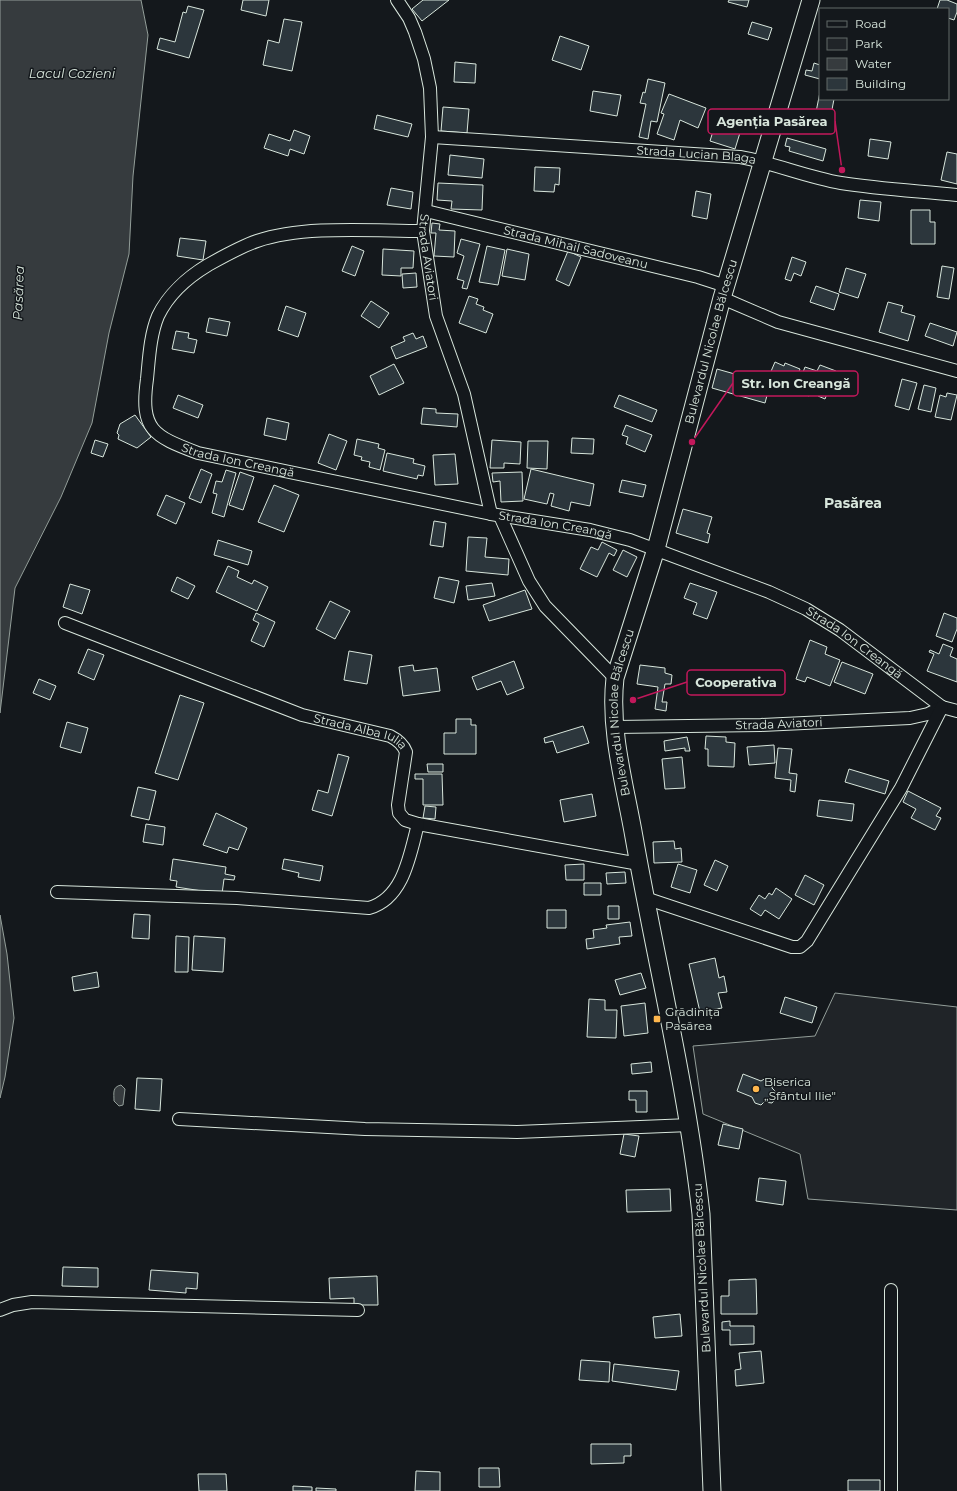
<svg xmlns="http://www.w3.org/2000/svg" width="957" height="1491" font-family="Montserrat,sans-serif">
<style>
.green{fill:#202428;stroke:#939e99}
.water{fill:#363b3e;stroke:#939e99}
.building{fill:#2c363c;stroke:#d8e6dc}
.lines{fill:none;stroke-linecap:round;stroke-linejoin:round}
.street-casing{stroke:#d8e6dc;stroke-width:14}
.secondary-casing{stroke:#d8e6dc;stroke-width:19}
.street{stroke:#14181c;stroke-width:12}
.secondary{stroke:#14181c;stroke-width:17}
.poi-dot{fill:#ffb74d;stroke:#14181c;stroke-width:1.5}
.labels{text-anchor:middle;stroke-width:3;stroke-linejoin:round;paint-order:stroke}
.street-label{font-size:12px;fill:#d8e6dc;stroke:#14181c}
.poi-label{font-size:12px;fill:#d8e6dc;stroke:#14181c;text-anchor:start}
.water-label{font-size:13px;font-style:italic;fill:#d8e6dc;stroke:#14181c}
.quarter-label{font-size:14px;font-weight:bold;fill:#d8e6dc;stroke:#14181c}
.leader{fill:none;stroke:#c2185b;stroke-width:1.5}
.callout-dot{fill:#c2185b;stroke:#14181c;stroke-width:1.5}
.callout{fill:#14181c;stroke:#c2185b;stroke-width:1.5}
.callout-label{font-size:13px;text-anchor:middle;font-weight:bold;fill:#d8e6dc}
</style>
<rect width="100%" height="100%" fill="#14181c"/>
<path class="green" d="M835 993 957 1007V1210L808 1199 800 1154 703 1114 693 1046 815 1036Z"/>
<path class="water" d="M0 0H141L148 35 133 176 129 254 109 333 92 423 61 497 15 588 0 713Z
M0 915 7 954 14 1018 5 1077 0 1098Z
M121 1085 125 1089 123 1105 119 1106 114 1101C114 1093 112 1087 121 1085Z"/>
<path class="building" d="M243 0H269L266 16 241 10Z
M423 0H449L422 21 412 9Z
M729 0H749L747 7 728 2Z
M940 0H947L957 4V12L954 20 948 18V9H937Z
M188 6 204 10 189 58 157 49 160 38 175 42 183 12 186 13Z
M284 19 302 22 292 71 263 65 268 40 279 43Z
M752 22 772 28 768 40 748 34Z
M560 36 589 46 581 70 552 60Z
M455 62 476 64 475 83 454 82Z
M814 63 820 65V79L805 75 806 70 812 71Z
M648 79 665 83 657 122 651 121 648 139 639 137 646 104 640 103 643 92 645 93Z
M593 91 621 95 617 116 590 111Z
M820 92V99H834L831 115 816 112Z
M669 94 706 108 698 128 680 120 674 140 657 134 664 114 661 113Z
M443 107 469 109 467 133 441 131Z
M377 115 412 124 408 137 374 129Z
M718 115 743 123 735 149 710 141Z
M294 130 310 136 304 154 290 149 288 156 264 148 269 134 290 141Z
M787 138 826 149 823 161 789 151 790 147 785 146Z
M870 139 891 142 888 159 868 156Z
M947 152 957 154V184L941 180Z
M450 155 484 159 482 178 448 175Z
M535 167 560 168 559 185 555 184 554 192 534 191Z
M438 183 483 185 482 210 451 209 452 201 437 200Z
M391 188 413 192 411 209 387 205Z
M696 191 711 194 707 219 692 216Z
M860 200 881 202 879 221 858 218Z
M911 210H930V222H935V244H911Z
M432 223 440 224 439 230 455 231 454 257 434 256 436 233H431Z
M180 238 206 241 203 260 177 256Z
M461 239 480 244 467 289 462 288 464 281 457 279 464 256 457 253Z
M352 246 364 251 355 276 342 271Z
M487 246 505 250 498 285 479 282Z
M383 249 414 251 413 268H401V276L382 275Z
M507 249 529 254 525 280 502 276Z
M568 251 581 257 569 286 556 280Z
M792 257 806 262 801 276 794 273 791 281 785 279Z
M942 266 954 268 949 299 937 297Z
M846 268 866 274 858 298 839 292Z
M416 273 417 287 403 288 402 274Z
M816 286 839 294 834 310 810 302Z
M469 296 478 299 476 304 484 307 483 310 493 314 486 333 459 323Z
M371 301 389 313 379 328 361 316Z
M888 302 903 306 901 312 915 316 908 341 879 332Z
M286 306 306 313 298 337 278 330Z
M209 318 230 322 227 336 206 332Z
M930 323 957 332 953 346 925 336Z
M176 331 189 333 188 338 197 340 194 353 172 349Z
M413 333 416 339 423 336 427 347 396 359 391 347 405 341 403 337Z
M775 362 784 366 785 363 800 369 793 386 769 376Z
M394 364 404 383 379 395 370 376Z
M820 365 836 371 825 399 818 396 820 392 812 389 809 396 796 390 805 367 817 371Z
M717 369 770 384 765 403 712 388Z
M902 379 917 383 909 410 895 406Z
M924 385 936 388 931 412 918 409Z
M947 393 957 395 951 420 935 417 940 395 946 397Z
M178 395 203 405 198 418 173 408Z
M619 395 657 410 652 422 614 407Z
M423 408 436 409V413L458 414 457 427 421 424Z
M135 415 151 437 137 448 118 439 119 435 117 433 120 424Z
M267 418 289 423 286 440 264 435Z
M626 425 652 435 645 452 626 444 628 437 622 435Z
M329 434 347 441 336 470 318 463Z
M572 438 594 439 593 454 571 453Z
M357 439 379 444 378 448 385 450 380 470 369 467 370 462 361 460 362 457 354 455Z
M95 440 108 444 103 457 91 453Z
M492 440 521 442 520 464 504 463V468H490Z
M528 441H548L547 469 527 468Z
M387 453 414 459 413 463 425 466 423 476 418 475 417 479 383 471Z
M455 454 458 484 435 485 433 455Z
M201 469 212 474 201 503 189 498Z
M531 469 594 484 590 506 571 502 569 511 551 506 554 494 550 493 547 504 524 499Z
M226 470 236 473 224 517 212 513 217 494 213 493 216 481 222 482Z
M240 472 254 477 243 510 229 505Z
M522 472 523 501 501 502 500 481 493 482 492 473Z
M622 480 646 485 643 497 619 492Z
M274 485 299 495 284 532 258 522Z
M166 495 185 503 176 524 157 515Z
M683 509 712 517 707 533 710 534 708 543 676 533Z
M434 521 446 523 443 547 430 545Z
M468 537 487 538 485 557 509 559 508 575 466 571Z
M218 540 252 551 248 565 214 555Z
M602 542 617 550 614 556 609 553 597 577 580 569 591 547 598 550Z
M623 550 637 557 627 577 613 570Z
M228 566 239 571 237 577 252 584 254 580 268 587 257 611 216 592Z
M177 577 195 586 188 599 171 591Z
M439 577 459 581 454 603 434 598Z
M492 583 495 596 468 600 466 586Z
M690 583 717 592 707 619 693 614 697 603 684 598Z
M70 584 90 590 82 614 63 607Z
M525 590 532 609 489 621 483 605Z
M330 601 350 611 335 639 316 629Z
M256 613 275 622 264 647 251 641 259 623 253 620Z
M944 613 957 618V629L952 642 936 636Z
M810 640 827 647 825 654 840 660 830 686 807 677 805 682 796 679Z
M943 644 953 648 950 656 957 659V682L927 671 934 654 929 652 930 650 939 654Z
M88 649 104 655 94 680 78 673Z
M349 651 372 655 367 684 344 680Z
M514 661 524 688 507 695 501 681 477 690 472 677Z
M842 662 873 674 865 694 834 682Z
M413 665 414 671 437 668 440 691 403 696 399 667Z
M640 665 665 668V673L672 675 671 684H665L662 702H667L666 711 655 709 658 687 637 684Z
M39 679 56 686 50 700 33 693Z
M180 695 204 703 178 780 155 773Z
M456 719H471V725H476V754H444V733H456Z
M67 722 88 728 81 753 60 747Z
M583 726 589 743 557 753 553 741 545 743 544 738Z
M706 736 726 737V742L735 743 734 767 708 766V749H705Z
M687 737 690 751H685V748L665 751 664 741Z
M774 745 775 763 749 765 747 747Z
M778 748 792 749 789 773 797 774 795 792 790 791 791 780 775 778Z
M338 754 349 757 332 816 312 810 318 790 328 793Z
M682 757 685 788 665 789 662 759Z
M427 764H443V772H428Z
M849 769 889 781 885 794 845 782Z
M415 774H442L443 805H423V779H415Z
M138 787 156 791 149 820 131 816Z
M908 791 941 808 936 816 941 818 935 830 911 818 916 809 903 802Z
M592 794 596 816 564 822 560 800Z
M819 800 854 804 852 821 817 816Z
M425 806 436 807 435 819 423 818Z
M216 813 247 828 238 850 229 847 227 853 203 845Z
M146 824 165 827 163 845 143 842Z
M674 841 675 849 681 848 682 862 654 863 653 842Z
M173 859 226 867 225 874 235 876 234 880 224 879 222 894 176 887 177 881 170 880Z
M284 859 323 866 320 881 298 877 299 873 282 869Z
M715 860 728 866 717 891 704 885Z
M584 864V880H566L565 865Z
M678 864 697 870 690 893 671 887Z
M625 872 626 883 607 884 606 873Z
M805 875 824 885 814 905 795 895Z
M584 883H601V895H584Z
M776 888 792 899 779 919 765 910 761 916 750 909 759 895 765 899 769 893 772 895Z
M608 906H619V919H608Z
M547 910H566V928H547Z
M134 914 150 915 149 939 132 938Z
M630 922 632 936 619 937 620 944 587 949 586 939 594 938 593 930 607 928 606 925Z
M176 936 189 937 188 972H175Z
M194 936 225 938 223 972 192 970Z
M715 958 719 978 724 976 727 992 718 993 722 1008 700 1012 689 964Z
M97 972 99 987 74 991 72 977Z
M641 973 646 988 620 995 615 980Z
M785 997 817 1007 812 1023 780 1013Z
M589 999 605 1000V1010H617L616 1038 587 1037Z
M645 1003 648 1033 624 1036 621 1006Z
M651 1062 652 1072 632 1074 631 1064Z
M743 1074 761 1081 766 1078 772 1082V1088L777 1093 776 1098 772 1103 764 1102 761 1105 755 1103 752 1097 737 1091Z
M137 1078 162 1079 160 1111 135 1109Z
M629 1091H647V1112H636V1100H629Z
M723 1124 743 1129 739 1149 718 1145Z
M624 1134 639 1136 635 1157 620 1154Z
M759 1178 786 1181 783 1205 756 1201Z
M670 1189 671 1211 627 1212 626 1190Z
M63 1267 98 1268V1287L62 1286Z
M151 1270 198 1273 197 1289 186 1288V1293L149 1290Z
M377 1276 378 1305H354V1298L330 1299 329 1278Z
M756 1279 757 1314H721V1296H729V1280Z
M680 1314 682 1336 655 1338 653 1317Z
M730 1321V1326H754V1344L730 1345V1330H722V1322Z
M761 1351 764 1383 736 1386 735 1370 741 1369 739 1353Z
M581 1360 610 1362 609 1382 579 1380Z
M614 1364 679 1371 676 1390 612 1381Z
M591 1444H631V1456H624V1463L591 1464Z
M479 1468H499L500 1487H479Z
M416 1471 440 1472V1491H415Z
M198 1474H226L227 1491H199Z
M848 1480H880V1491H848Z
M293 1486 312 1487V1491H293Z
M316 1488 336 1489V1491H316Z"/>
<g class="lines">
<g class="street-casing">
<g id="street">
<path id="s1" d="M397 0 409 18 415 32 424 59 430 88 432 137 423 231 436 316 464 394 491 514"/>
<path id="s2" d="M432 137 740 157C774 163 806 177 841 183 879 189 918 191 957 195"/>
<path id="s3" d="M426 211 698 277 726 286"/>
<path id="s4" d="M423 231C372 231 305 225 257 241 240 247 224 256 208 265 188 277 168 295 158 316 150 335 149 359 147 379 140 430 153 436 198 453L491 514 590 530 630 540 769 592 806 609 840 630 942 707 957 711"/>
<path d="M722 298 778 322 957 371"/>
<path d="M500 516 529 581 545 606 615 678"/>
<path id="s5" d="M65 623 302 715 390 736C398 740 403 744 406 752L398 805 399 813 405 820 418 824 639 864"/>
<path id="s6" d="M615 727 761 725 910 718 928 714 942 707"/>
<path d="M57 892 237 898 369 908C404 898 410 854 418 824"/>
<path d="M645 898 792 947H800L807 941 901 788 942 707"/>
<path d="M179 1119 365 1129 517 1132 690 1125"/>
<path d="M891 1290V1491"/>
<path d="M0 1310 13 1305 32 1302 358 1310"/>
</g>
</g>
<g class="secondary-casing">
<g id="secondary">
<path id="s7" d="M712 1491 701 1214C687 1087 656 962 634 837 625 785 609 731 615 678L656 549 722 298 811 0"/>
</g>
</g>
<use href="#street" class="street"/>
<use href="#secondary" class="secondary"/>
</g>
<g class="poi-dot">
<rect x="653" y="1015" width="8" height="8" rx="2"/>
<circle cx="756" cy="1089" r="4"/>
</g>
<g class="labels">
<g class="street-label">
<text dy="4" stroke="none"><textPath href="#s2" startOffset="265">Strada Lucian Blaga</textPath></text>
<text dy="4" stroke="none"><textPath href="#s3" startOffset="154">Strada Mihail Sadoveanu</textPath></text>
<text dy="4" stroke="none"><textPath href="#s1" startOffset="265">Strada Aviatori</textPath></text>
<text dy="4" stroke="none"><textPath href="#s7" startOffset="1171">Bulevardul Nicolae Bălcescu</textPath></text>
<text dy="4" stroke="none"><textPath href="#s4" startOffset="502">Strada Ion Creangă</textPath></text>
<text dy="4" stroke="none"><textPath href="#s4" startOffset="826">Strada Ion Creangă</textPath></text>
<text dy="4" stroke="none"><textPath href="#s4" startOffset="1150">Strada Ion Creangă</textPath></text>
<text dy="4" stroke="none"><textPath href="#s7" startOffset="787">Bulevardul Nicolae Bălcescu</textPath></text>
<text dy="4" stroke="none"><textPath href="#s6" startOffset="164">Strada Aviatori</textPath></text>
<text dy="4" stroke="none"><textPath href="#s5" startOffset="315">Strada Alba Iulia</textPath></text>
<text transform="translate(702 1268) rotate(-93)" y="4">Bulevardul Nicolae Bălcescu</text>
</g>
<g class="poi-label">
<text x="665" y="1016">Grădinița<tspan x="665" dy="14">Pasărea</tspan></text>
<text x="764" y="1086">Biserica<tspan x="764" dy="14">„Sfântul Ilie"</tspan></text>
</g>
<g class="water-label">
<text x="72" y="78">Lacul Cozieni</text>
<text transform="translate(18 293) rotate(-88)" y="5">Pasărea</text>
</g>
<g class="quarter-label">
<text x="853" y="508">Pasărea</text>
</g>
</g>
<path class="leader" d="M842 170L835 121M692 442L733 383M633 700L687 682"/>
<g class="callout-dot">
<circle cx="842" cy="170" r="4"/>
<circle cx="692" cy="442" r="4"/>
<circle cx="633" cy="700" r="4"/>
</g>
<g class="callout">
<rect x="708" y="109" width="127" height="25" rx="4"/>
<rect x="733" y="371" width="125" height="25" rx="4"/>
<rect x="687" y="670" width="98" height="25" rx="4"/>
</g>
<g class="callout-label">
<text x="772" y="126">Agenția Pasărea</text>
<text x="796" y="388">Str. Ion Creangă</text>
<text x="736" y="687">Cooperativa</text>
</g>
<rect x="819" y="8" width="130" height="92" fill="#14181c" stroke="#626a69"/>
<rect x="827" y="21" width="20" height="6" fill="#14181c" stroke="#626a69"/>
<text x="855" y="28" font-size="12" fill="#d8e6dc">Road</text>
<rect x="827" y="38" width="20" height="12" fill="#202428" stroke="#626a69"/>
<text x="855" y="48" font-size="12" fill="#d8e6dc">Park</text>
<rect x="827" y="58" width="20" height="12" fill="#363b3e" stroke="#626a69"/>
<text x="855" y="68" font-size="12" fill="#d8e6dc">Water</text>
<rect x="827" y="78" width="20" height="12" fill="#2c363c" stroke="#626a69"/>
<text x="855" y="88" font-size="12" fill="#d8e6dc">Building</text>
</svg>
